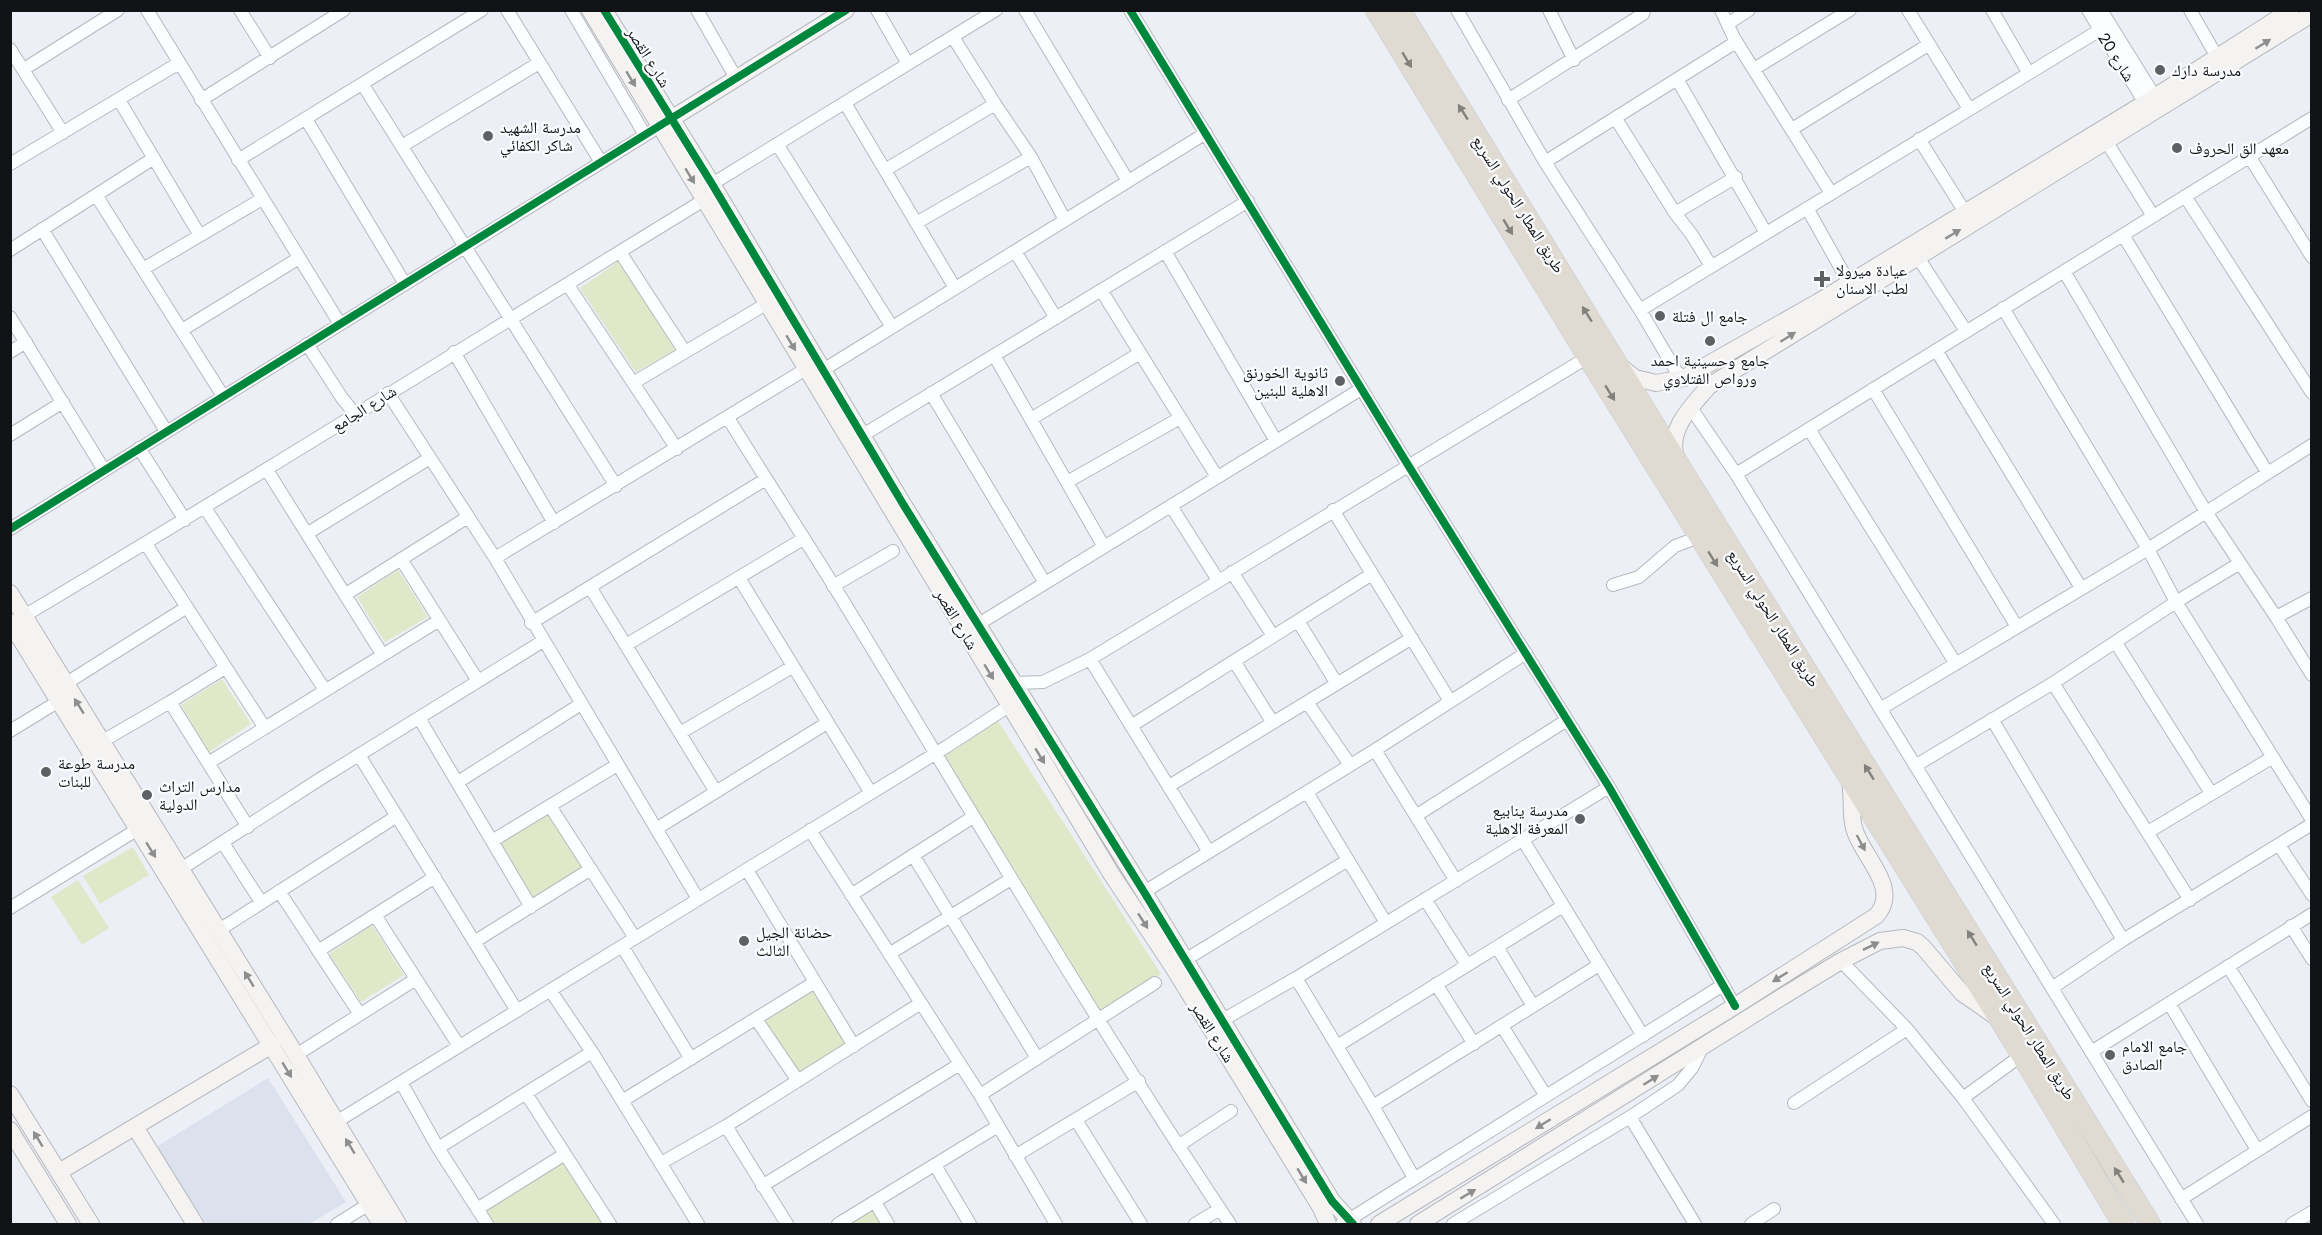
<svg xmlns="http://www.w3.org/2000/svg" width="2322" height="1235" font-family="Jost,'Noto Naskh Arabic',sans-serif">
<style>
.built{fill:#dbe1ed}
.green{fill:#dfe9ca}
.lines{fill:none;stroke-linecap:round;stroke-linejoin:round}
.street-casing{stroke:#b6b8bd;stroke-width:14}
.secondary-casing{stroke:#b6b8bd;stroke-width:18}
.highway-casing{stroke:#c8cacd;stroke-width:22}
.street{stroke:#fcfdfe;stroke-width:12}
.secondary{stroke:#f4f3f1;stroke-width:16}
.highway{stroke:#dfdbd2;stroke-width:21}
.cycleway-casing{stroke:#fbfcfe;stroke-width:11}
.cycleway{stroke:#00873e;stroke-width:8}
.oneway{fill:#8e8e8e}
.oneway2{fill:#82817d}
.poi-dot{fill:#5e6064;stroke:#fbfcfe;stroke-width:2}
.labels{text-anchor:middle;stroke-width:4.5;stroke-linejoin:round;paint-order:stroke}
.street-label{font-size:16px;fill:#111316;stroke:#fbfcfe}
.poi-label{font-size:16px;fill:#111316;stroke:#fbfcfe;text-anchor:start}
</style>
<rect width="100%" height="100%" fill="#ecf0f6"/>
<path class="built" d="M268 1078 346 1202 309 1224H206L156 1147Z"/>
<path class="green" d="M619 261 675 350 636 372 580 288Z
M398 570 428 617 385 642 357 597Z
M222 679 251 724 209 752 181 705Z
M998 721 1161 974 1100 1013 944 757Z
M549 811 585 868 533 901 498 842Z
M133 847 149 875 100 904 83 876Z
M78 880 109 928 82 945 51 897Z
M372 925 404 975 361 1002 329 954Z
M813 989 848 1044 800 1075 763 1020Z
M564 1160 605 1224H493L484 1209Z
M873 1205 884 1224H843Z"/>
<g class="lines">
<g class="street-casing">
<path id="street" d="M147 10 340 324
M240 10 270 58
M507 10 601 162
M571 10 645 135
M697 10 736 78
M877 10 908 64
M1025 10 1128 181
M1130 10 1408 465 1609 787 1735 1006
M1457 10 1545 162 1640 310 1676 371 1684 378
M1549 10 1574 60
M1721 10 1734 38 1831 193
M1908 10 1969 109
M1992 10 2028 72
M2088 10 2145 103
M2101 10 2155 97
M2190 10 2217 57
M1729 23 1749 10
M953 37 995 104 1031 157 1065 220
M10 49 63 133
M24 69 118 10
M1754 69 1850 10
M1677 79 1766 233
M363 85 616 486
M119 100 199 234
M201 100 344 10
M1508 100 1643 14 1644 10
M845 103 955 288
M306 119 405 284
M1616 119 1675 213 1692 235 1711 266
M1792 129 1928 45
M1919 139 1965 212
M2106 141 2153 216
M777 144 892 327
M402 146 539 63
M2249 156 2312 257
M238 160 482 10
M1545 162 1736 42
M10 164 179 63
M885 170 995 104
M712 184 996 10
M96 195 223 396
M2185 196 2312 393
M1807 208 1849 283
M1675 213 1736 177
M916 223 1031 157
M42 229 166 431
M2123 235 2267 472
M10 250 154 158
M1015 251 1056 318
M1165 251 1276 441
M620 252 685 352
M1917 256 1966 331
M143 269 262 199
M2064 271 2206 512 2276 617 2312 675
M568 285 677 449
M1101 290 1217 477
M2003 308 2148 549 2176 602 2312 820
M1640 310 2100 30
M10 317 104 470
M182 330 299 258
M307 344 342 398 355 414
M1936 350 2081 588
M10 352 26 342
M454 352 554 523
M994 355 1104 547
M823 370 1206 133
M633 383 766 304
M1873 389 2017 627
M388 393 495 558 698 899
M931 393 1045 583
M1691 408 1736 474 2197 1224
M728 418C767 481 807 542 845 604 972 812 1095 1022 1230 1224
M1031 419 1140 353
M1809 429 1956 664
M10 435 63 402
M863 435 1248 201
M139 448 185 520
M267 470 382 654
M1736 474 2312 118
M1067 482 1180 418
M1171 506 1218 580
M205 508 325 690
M1333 510 1450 701
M10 529 660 126
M308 533 430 458
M146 544 265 728
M495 558 806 369
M401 559 478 681
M1232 572 1273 636
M739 578 871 793
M1613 585 1639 577 1675 546 1699 537
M833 586 893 551
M590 587 716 792
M346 594 468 517
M24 616C252 480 477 339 704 200
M2276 617 2312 598
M1298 621 1337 684
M531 623 766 479
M977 625 1361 389
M2116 643 2211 793
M626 645 803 539
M1090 659 1209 852
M1234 661 1273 723
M1013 683 1043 682 1090 659 1588 357
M2053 683 2190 900
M65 684 187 607
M170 702 248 827
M1307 702 1350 765
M1880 709 2148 549 2312 445
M419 718 531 907
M1992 719 2123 940
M1131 726 1372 574
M10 731 59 701
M680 733 792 667
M101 742 170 702 225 668
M1375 750 1456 881
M359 755 517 1011
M208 763 438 621
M1915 766 2053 683 2176 602 2240 563
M458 782 581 704
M1169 786 1412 638
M1307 792 1386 923
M550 806 635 938
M1417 815 1567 720
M656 829 827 723
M810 830 980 1095 1056 1224
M2148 832 2273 757
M1523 840 1643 1036
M492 841 617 765
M223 843 261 902
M2279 845 2312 895
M913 855 1037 1058
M181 869 320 779 543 641
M747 870 854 1046
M279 891 359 1013
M1144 892 1375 750 1526 653
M851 895 973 817
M1425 899 1467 965
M10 908 138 829
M375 915 459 1046
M2291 926 2312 959
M219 930 397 816
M474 942 591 869
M622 946 691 1059
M1497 947 1533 1006
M318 951 435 877
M889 954 1011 879
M1185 960 1348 860
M1841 961 1907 1029 1963 1098 2054 1224
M2228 966 2312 1101
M1296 978 1373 1106 1414 1178
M1436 984 1474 1044
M2052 988 2123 940 2312 824
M550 990 592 1052 698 1224
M2169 1003 2257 1150
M756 1019 798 1081
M1221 1021 1296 978 1609 787
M1502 1026 1546 1096
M1337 1046 1563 906
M2091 1052 2312 914
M296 1055 416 979
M401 1082 438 1148 487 1224
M527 1095 610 1224
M980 1095 1155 983
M1963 1098 2022 1055
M622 1101 815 982
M1794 1103 1907 1029
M1373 1106 1599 965
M1630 1117 1695 1224
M1076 1120 1141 1224
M336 1122 946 747 1009 706
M726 1126 787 1224
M1178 1146 1231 1111
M438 1148 592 1052
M1015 1156 1139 1081
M661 1163 726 1126 921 1003
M935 1165 970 1224
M762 1186 960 1064
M2181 1199 2312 1116
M875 1202 888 1224
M477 1209 565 1154
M337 1224 369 1204
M838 1224 998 1126
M1195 1224 1220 1209
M1342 1224 1723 985
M1453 1224 1630 1117 1678 1085 1692 1068 1702 1048
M1751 1224 1774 1209
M2292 1224 2312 1212"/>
</g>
<g class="secondary-casing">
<path id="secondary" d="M590 10 1112 875 1173 967 1321 1208 1328 1224
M604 10 712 184 903 504 1144 892 1332 1201 1353 1224
M663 124 846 10
M1620 366 1635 378 1656 383 1684 378 1818 302 2145 103 2291 10
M1676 458C1667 429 1692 406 1709 386L2312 14
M10 593 296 1055 398 1224
M10 622 381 1224
M10 1094 91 1224
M135 1127 195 1224
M10 1130 68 1224
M59 1172 272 1045
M1379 1224 1735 1006 1876 916C1902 888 1861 856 1854 828 1850 813 1853 797 1850 782
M1418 1224 1785 995 1841 961 1880 941 1903 938 1917 942 1923 947 1962 993 1995 1016"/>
</g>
<g class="highway-casing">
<path id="highway" d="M1376 10 1588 357 2022 1055 2123 1224
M1400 10 1677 462 2150 1224"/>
</g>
<use href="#street" class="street"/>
<use href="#secondary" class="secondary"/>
<use href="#highway" class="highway"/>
<g class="cycleway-casing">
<path id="cycleway" d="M604 10 712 184 903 504 1144 892 1332 1201 1353 1224
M1130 10 1408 465 1609 787 1735 1006
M10 529 846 10"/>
</g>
<use href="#cycleway" class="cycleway"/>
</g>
<defs><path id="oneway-solid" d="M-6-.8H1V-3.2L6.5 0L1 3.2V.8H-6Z" transform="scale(1.5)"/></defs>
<g class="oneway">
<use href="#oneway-solid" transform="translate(2263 44) rotate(-32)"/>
<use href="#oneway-solid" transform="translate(631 79) rotate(59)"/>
<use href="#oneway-solid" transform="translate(690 176) rotate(59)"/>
<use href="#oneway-solid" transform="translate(1953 234) rotate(-31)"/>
<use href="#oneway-solid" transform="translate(1788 337) rotate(-32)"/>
<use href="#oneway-solid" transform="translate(791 343) rotate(59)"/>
<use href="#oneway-solid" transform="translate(989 672) rotate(59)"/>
<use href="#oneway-solid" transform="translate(79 706) rotate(-122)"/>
<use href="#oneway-solid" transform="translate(1040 756) rotate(59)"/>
<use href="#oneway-solid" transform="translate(1861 843) rotate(62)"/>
<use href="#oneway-solid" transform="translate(151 850) rotate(58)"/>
<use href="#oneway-solid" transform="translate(1143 921) rotate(57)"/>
<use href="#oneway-solid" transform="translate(1871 946) rotate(-26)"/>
<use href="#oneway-solid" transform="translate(1780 977) rotate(148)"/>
<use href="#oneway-solid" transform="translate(249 979) rotate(-122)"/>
<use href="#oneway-solid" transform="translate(287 1070) rotate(59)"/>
<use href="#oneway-solid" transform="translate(1651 1080) rotate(-32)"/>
<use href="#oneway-solid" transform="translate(1543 1124) rotate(148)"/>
<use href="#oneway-solid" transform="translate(38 1139) rotate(-121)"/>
<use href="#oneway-solid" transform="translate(350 1146) rotate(-121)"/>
<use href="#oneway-solid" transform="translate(1302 1176) rotate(59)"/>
<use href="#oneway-solid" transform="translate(1468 1194) rotate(-31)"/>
</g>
<g class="oneway2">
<use href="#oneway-solid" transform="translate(1407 60) rotate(59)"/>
<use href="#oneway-solid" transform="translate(1463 112) rotate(-122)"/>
<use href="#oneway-solid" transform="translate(1508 227) rotate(59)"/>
<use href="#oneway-solid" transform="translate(1587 314) rotate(-122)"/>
<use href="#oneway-solid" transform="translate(1610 393) rotate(58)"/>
<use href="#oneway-solid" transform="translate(1713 559) rotate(58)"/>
<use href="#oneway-solid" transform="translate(1869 772) rotate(-122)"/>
<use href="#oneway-solid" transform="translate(1972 938) rotate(-122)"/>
<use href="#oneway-solid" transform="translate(2119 1175) rotate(-122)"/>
</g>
<g class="poi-dot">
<circle cx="2160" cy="70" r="6"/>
<circle cx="488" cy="136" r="6"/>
<circle cx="2177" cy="148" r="6"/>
<path d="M1819 270h6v6h6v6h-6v6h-6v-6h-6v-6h6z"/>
<circle cx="1660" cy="316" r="6"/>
<circle cx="1710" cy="341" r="6"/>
<circle cx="1340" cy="381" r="6"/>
<circle cx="46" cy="772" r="6"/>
<circle cx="147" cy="795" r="6"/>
<circle cx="1580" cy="819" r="6"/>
<circle cx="744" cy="941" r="6"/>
<circle cx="2110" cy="1055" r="6"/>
</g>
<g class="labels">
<g class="street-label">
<text transform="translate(649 57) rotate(58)" y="6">شارع القصر</text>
<text transform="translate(2117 57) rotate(58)" y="6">شارع 20</text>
<text transform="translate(1519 204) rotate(58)" y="6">طريق المطار الحولي السريع</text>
<text transform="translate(364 408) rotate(-32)" y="6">شارع الجامع</text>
<text transform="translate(1774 618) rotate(58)" y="6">طريق المطار الحولي السريع</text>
<text transform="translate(957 619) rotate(59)" y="6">شارع القصر</text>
<text transform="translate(2030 1031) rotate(58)" y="6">طريق المطار الحولي السريع</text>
<text transform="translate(1213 1032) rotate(58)" y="6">شارع القصر</text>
</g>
<g class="poi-label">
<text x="2172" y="76">مدرسة دارك</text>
<text x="500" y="133">مدرسة الشهيد<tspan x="500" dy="18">شاكر الكفائي</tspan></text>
<text x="2189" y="154">معهد الق الحروف</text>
<text x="1836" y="276">عيادة ميرولا<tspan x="1836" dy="18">لطب الاسنان</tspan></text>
<text x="1672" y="322">جامع ال فتلة</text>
<text x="1710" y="366" text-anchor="middle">جامع وحسينية احمد<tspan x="1710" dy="18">ورواص الفتلاوي</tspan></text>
<text x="1328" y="378" text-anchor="end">ثانوية الخورنق<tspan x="1328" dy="18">الاهلية للبنين</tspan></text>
<text x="58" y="769">مدرسة طوعة<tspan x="58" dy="18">للبنات</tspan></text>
<text x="159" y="792">مدارس التراث<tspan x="159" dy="18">الدولية</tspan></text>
<text x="1568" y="816" text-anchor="end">مدرسة ينابيع<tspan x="1568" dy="18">المعرفة الاهلية</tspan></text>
<text x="756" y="938">حضانة الجيل<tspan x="756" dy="18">الثالث</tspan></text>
<text x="2122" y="1052">جامع الامام<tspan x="2122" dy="18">الصادق</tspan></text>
</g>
</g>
<rect width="2322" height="1235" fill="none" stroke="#111316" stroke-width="24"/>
</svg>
